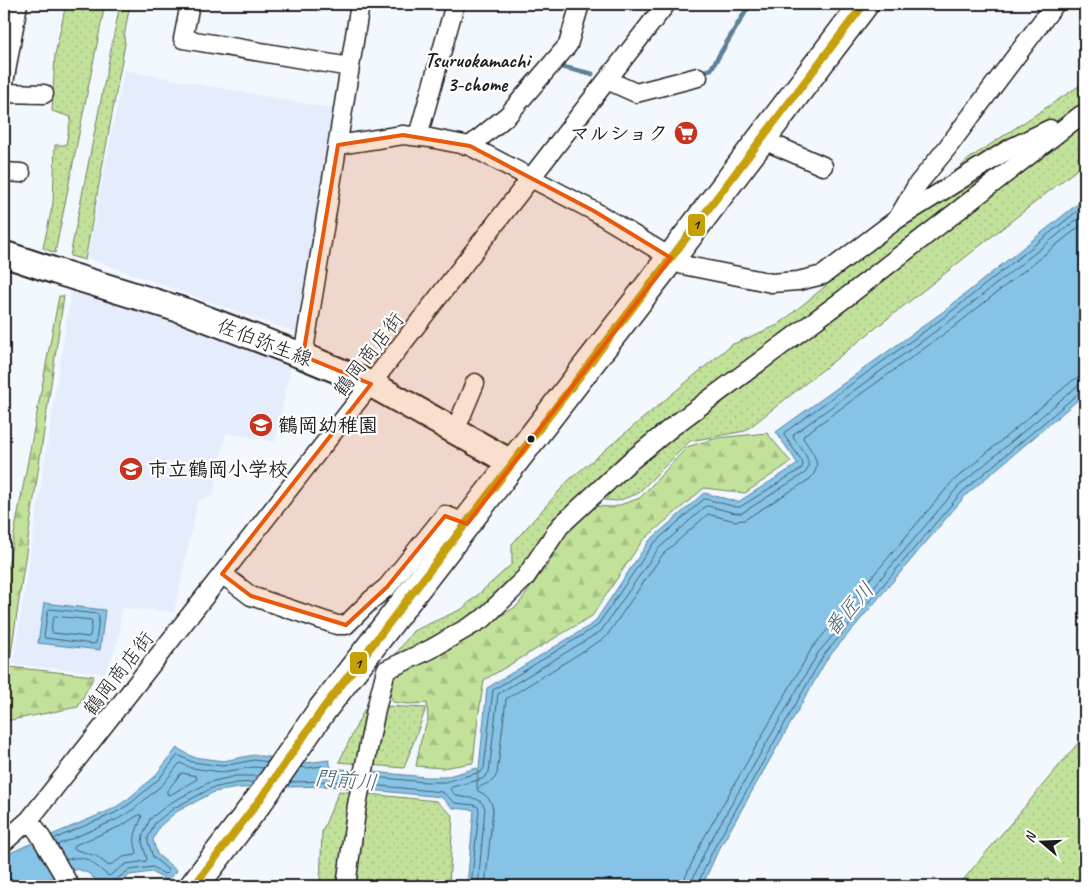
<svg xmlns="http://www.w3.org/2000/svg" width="1089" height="890" font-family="Caveat,'Klee One',sans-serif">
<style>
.built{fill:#e5edfd}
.grass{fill:url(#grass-dots);stroke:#6f7f5c}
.forest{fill:url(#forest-firs);stroke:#6f7f5c}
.water{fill:#86c3e6;stroke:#5c8095}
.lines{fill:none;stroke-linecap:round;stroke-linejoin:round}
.shore{stroke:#465f6d;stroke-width:1}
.stream{stroke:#5c8095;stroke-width:5}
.minor-casing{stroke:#1c1c1c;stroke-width:21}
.secondary-casing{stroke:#1c1c1c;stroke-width:29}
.trunk-casing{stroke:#1c1c1c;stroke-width:31}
.minor{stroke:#fff;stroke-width:18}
.secondary{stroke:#fff;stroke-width:25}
.trunk{stroke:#fff;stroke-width:28}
.bus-1-casing{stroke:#fff;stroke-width:11}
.bus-1{stroke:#c6a007;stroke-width:8}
.marked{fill:#e8590c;fill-opacity:0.2;stroke:#e8590c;stroke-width:4;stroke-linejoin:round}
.bus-dot{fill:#1c1c1c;stroke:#fff;stroke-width:2}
.labels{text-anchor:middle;stroke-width:4.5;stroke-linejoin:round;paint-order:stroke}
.poi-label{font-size:20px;font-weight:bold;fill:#1c1c1c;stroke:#fff;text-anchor:start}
.street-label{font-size:20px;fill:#1c1c1c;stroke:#fff}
.neighbourhood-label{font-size:21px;font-weight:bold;fill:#1c1c1c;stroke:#fff}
.water-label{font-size:21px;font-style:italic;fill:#465f6d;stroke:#fff}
.line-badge{stroke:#fff;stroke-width:2}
.pale-badge-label{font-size:14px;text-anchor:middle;font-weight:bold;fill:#111}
</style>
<defs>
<pattern id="grass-dots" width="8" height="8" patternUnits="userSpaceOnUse" patternTransform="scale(1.25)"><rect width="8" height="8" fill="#c2e29b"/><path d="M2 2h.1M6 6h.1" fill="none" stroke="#a6c185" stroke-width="1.8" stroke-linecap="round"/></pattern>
<pattern id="forest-firs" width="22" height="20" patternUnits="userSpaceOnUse" patternTransform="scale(1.25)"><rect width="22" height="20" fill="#c2e29b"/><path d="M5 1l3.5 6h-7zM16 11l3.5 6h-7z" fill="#a6c185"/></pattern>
</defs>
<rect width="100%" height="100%" fill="#f3f7fe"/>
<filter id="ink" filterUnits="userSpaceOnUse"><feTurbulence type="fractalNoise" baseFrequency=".02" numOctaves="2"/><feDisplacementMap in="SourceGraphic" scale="10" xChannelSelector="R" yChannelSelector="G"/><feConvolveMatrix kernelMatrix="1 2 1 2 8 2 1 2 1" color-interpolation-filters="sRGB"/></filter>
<g filter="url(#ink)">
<path class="built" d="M124 70 334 109 298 333 87 258Z
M71 292 182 321 292 362 275 442 226 433 213 496 198 500 174 612 121 608 119 639 105 673 13 664Z"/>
<path class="grass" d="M66 4H105L55 253 43 248 53 203 55 145H66L71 117 52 111 55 55Z
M120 4H130L124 37 125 44 85 260 70 256Z
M1085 82V163L745 431 690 441 637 494 617 501 595 499 535 563 471 620 393 658 413 631 462 609 512 564V544L569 480 731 345 778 325 840 274 970 158Z
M384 706 426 708 404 768 339 762 364 710Z
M1085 735V886H958Z
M339 791 436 801 453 816 449 886H320L322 832Z"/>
<path class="forest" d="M59 296H64L9 667 94 676 78 707 6 721 4 723V588Z
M767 433 791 462 745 493 704 488 642 541 592 616 484 680 478 718 473 763 442 768 416 766 421 740 428 719 427 703 408 704 393 702 388 689 394 674 448 648 517 606 550 561 560 543V532L586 506 614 507 640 498 687 447 717 438Z"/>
<path class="water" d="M1085 198V394L966 495 827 659 717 853 702 886H467L474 810 453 808 441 797 331 786 238 788 214 792 176 812 159 827 153 840 157 854 177 871 166 881 152 872 130 875 114 886H102L88 873 77 869 31 886H4V856L23 847 113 809 128 799 155 776 177 748 193 757 223 761 254 755 306 763 329 760 331 768 426 777H445L477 768V788L487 688 594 623 649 541 704 493 738 502 798 464 776 432 944 311Z
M44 603 105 610 100 650 38 643Z"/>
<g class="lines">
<path class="shore" d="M50 609 98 614 99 617 96 643 93 644 45 638 44 636 48 611Z
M55 616 91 620 92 622 90 636 88 637 53 633C50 629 52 619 55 616Z
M301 767 307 768 323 766 329 773 353 775
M182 773 196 776 197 779 170 795 167 794V791Z
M373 777 426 782H445L481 772 484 768 493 690 597 626 653 544 704 499H706L736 507H740L801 469 803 465 802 461 784 435 785 432 947 315 1085 205
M291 782 331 781 351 783
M371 785 442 792 455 803 474 805 478 807 479 811 471 886
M139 815H141L142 817C136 831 132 837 137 852L136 855 123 857 109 866 96 856 74 849 75 845 121 826Z
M54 839 115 813 131 803 158 780 178 755 192 762 223 766 254 760 268 762
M57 845 118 819 134 809 163 784 180 763 191 768 222 772 254 767 264 768
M66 860C88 852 94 866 109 876L126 864 146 861 147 859 142 842 143 835 150 819 170 803 210 782 236 776H258
M112 886 114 881 129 870 153 867 164 874 168 873 167 869 153 857 148 842V838L155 823 174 808 212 788 237 783 254 782
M478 886 485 808C477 790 461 805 450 789L452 787 482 779 486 776 489 772 498 694 601 631 658 549 706 506H708L735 513H742L805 473C815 461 800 448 793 437L794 434 951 320 1085 213
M485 886 493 810C492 801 487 795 478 791L477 789C485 782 491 786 497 774L506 699 606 637 663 554 708 514 735 521 744 520 810 479C824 464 812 452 803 438L804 435 955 326 1085 222
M684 886 685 878 701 843 812 648 952 482 1072 381 1079 377H1085
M692 886V881L707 847 818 653 958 487 1076 387 1081 384H1085
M698 886V883L713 850 823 656 962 492 1080 392 1085 390"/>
<path class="stream" d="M558 66 592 74
M699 73 711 69 750 4"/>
<g class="minor-casing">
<path id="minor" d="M190 4 183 39 350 67
M607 80 636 93 698 77
M4 83 18 4
M4 93 44 94
M418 136 455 4
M761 139 823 166
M338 145 403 135 430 138 470 146 594 211 683 265 758 280 771 283 798 281 823 275 896 220 1009 149 1050 129
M470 146 508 115 568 45 580 4
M4 172 21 173
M898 218 917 185 947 148 1055 4
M303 356 320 254 360 4
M455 431 475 383
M222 574 251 596 337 625H346L371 600 387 587 445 515 467 524
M29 820 38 832 70 886
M4 842 29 820 94 738 360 398 666 4
M346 886 357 805 376 709 386 670 431 649 484 618 525 578 560 526 628 463 672 427 848 296 1081 115"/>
</g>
<g class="secondary-casing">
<path id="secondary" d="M4 254 55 271 188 312 303 356 371 384 512 463"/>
</g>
<g class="trunk-casing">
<path id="trunk" d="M194 886 261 798 322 710 671 258 864 4"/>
</g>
<use href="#minor" class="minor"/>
<use href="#secondary" class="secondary"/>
<use href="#trunk" class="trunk"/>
<g class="bus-1-casing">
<path id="bus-1" d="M194 886 261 798 322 710 671 258 864 4"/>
</g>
<use href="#bus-1" class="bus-1"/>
</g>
</g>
<path class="marked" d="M403 135 470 146 594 211 671 258 467 524 445 516 387 587 346 625 251 596 222 574 371 384 303 356 338 145Z"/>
<defs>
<g id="supermarket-disc" transform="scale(1.25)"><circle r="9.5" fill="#c8321e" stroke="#fff"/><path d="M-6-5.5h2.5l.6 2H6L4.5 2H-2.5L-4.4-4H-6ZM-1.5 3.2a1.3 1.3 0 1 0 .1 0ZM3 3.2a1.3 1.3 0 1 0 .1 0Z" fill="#fff"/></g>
<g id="school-disc" transform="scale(1.25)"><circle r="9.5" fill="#c8321e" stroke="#fff"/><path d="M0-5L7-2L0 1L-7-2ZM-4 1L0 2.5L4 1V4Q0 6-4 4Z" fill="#fff"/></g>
</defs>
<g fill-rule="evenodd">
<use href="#supermarket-disc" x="686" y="133"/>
<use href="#school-disc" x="261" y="425"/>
<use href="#school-disc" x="131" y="469"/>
</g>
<circle class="bus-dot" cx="531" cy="439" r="4.5"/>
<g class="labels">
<g class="poi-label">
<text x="668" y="140" text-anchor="end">マルショク</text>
<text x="278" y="432">鶴岡幼稚園</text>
<text x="148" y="476">市立鶴岡小学校</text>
</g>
<g class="street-label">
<text transform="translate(265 342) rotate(21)" y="7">佐伯弥生線</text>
<text transform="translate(368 354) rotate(-52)" y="7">鶴岡商店街</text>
<text transform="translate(118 673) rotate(-52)" y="7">鶴岡商店街</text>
</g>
<g class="neighbourhood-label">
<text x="477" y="67">Tsuruokamachi<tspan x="477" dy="24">3-chome</tspan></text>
</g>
<g class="water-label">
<text transform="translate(849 609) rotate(-49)" y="7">番匠川</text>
<text transform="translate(346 780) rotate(5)" y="7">門前川</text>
</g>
</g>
<g class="line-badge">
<rect x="687" y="213" width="19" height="24" rx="5" fill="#c6a007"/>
<rect x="349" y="651" width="19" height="24" rx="5" fill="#c6a007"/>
</g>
<g class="pale-badge-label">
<text x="696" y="229">1</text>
<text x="358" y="668">1</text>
</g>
<rect width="1089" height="890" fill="none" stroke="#fff" stroke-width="20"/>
<rect x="10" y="10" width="1069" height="870" fill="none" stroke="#1c1c1c" stroke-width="2" filter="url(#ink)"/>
<g transform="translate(1042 842) rotate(289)" stroke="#ffffff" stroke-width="4" paint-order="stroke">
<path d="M0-4L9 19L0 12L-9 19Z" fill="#1c1c1c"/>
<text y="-8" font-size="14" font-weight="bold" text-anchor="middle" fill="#1c1c1c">N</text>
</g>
</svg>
